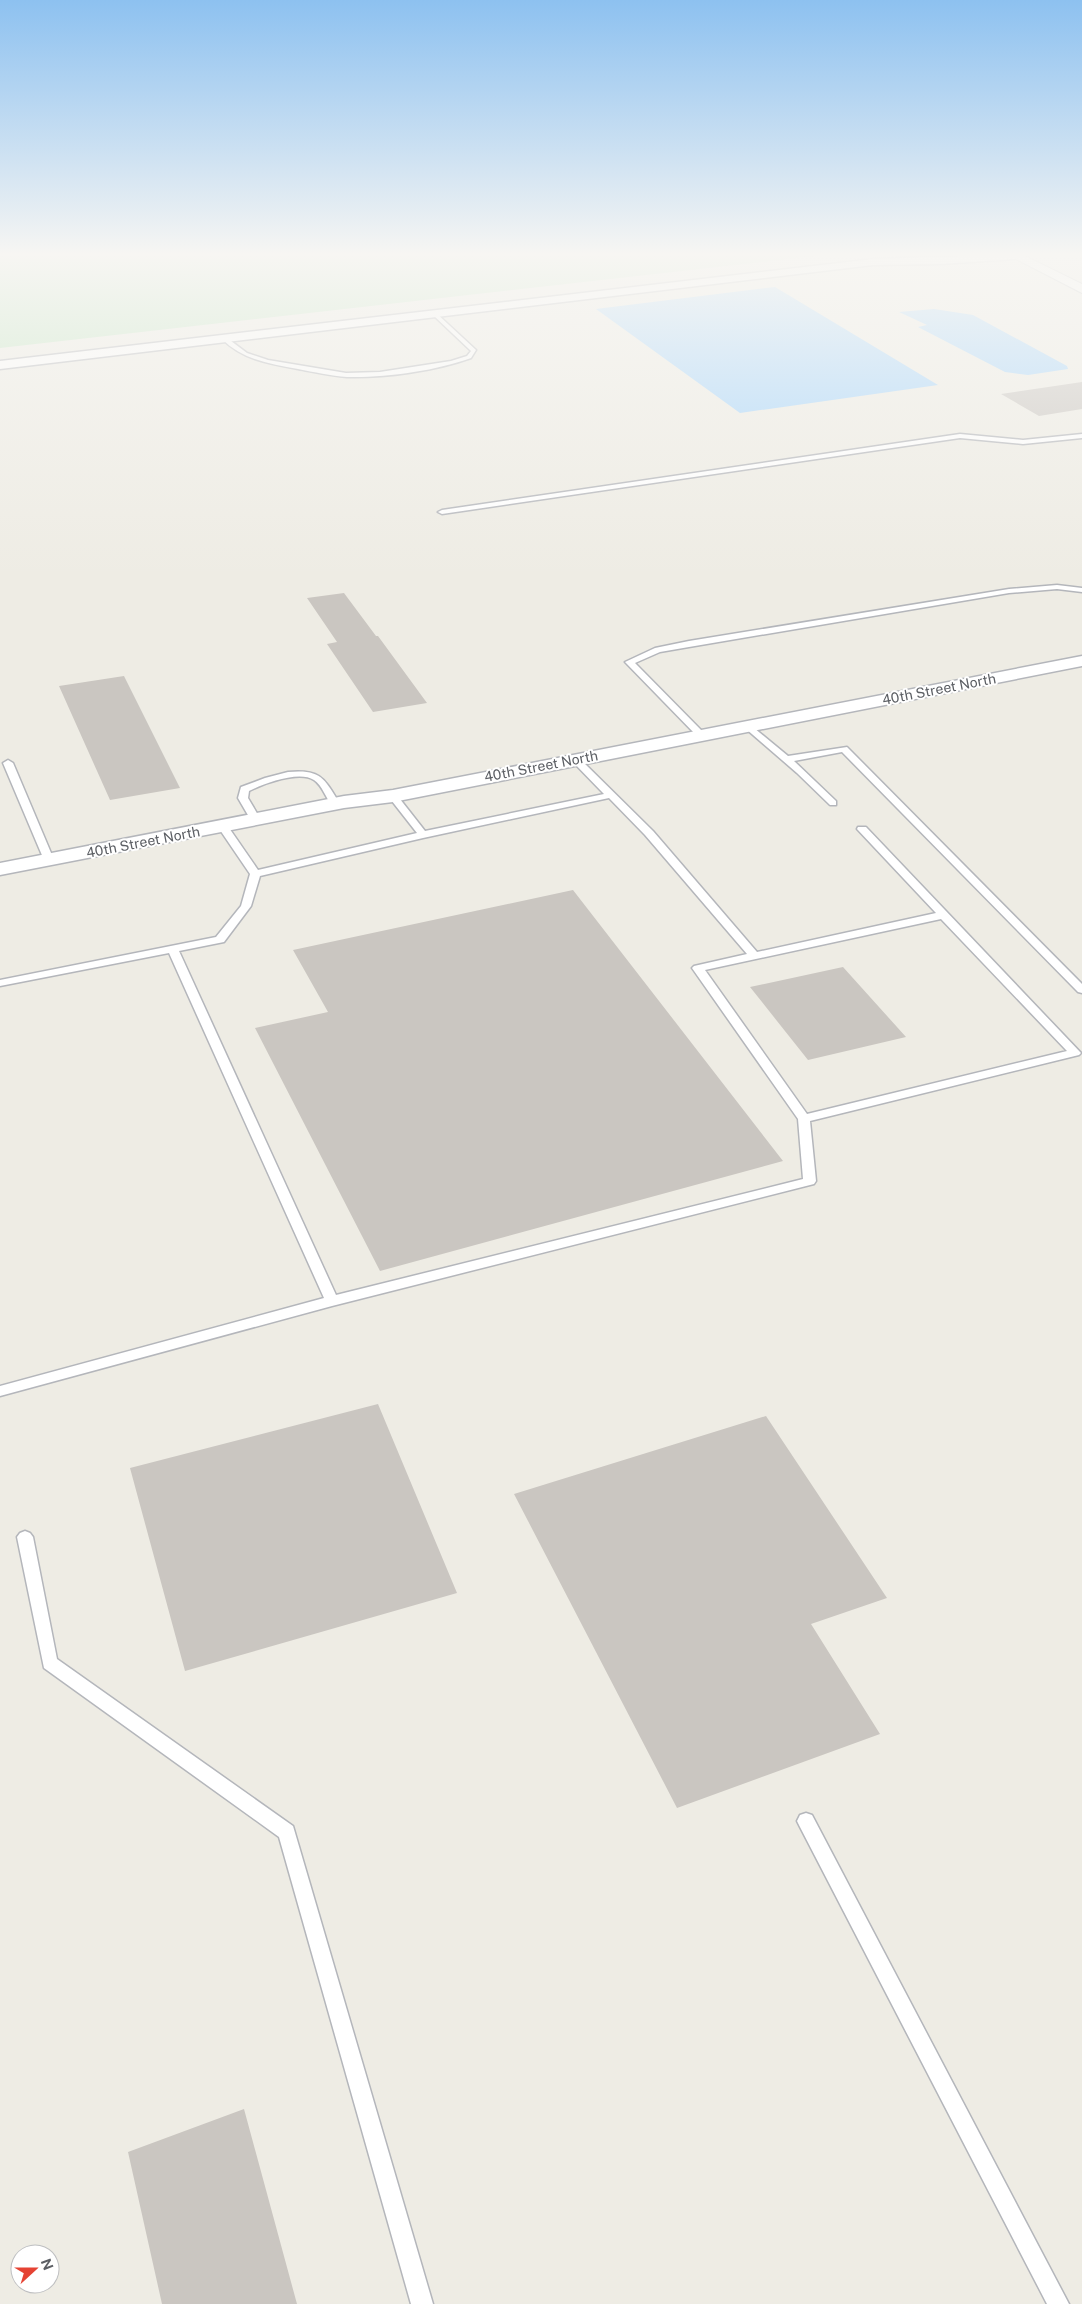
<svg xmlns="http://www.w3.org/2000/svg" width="1082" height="2304" font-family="'Public Sans',sans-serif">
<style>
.green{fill:#c1e5c1}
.water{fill:#a5d5fd}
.building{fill:#cac6c1}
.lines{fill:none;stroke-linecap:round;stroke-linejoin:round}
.lane-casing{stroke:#b4b6bb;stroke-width:3}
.street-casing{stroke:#b4b6bb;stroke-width:3}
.secondary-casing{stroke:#b5b8be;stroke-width:2}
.lane{fill:#fff;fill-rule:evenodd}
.street{fill:#fff;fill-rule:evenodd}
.secondary{fill:#fff;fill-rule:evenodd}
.labels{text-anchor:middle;stroke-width:4;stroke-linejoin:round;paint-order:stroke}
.far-street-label{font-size:14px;fill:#5c5f64;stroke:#fff}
</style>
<rect width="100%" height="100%" fill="#eeece4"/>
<path class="green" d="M0 256H814L0 348Z"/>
<path class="water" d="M775 287 938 385 740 413 596 309Z
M934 309 973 315 1067 366 1068 369 1028 375 1005 372 918 327 927 325 899 312Z"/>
<path class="building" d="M1082 382V409L1039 416 1001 394Z
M344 593 376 636H378L427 703 373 712 327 644 337 642 307 598Z
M124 676 180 788 110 800 59 686Z
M573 890 783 1161 380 1271 255 1028 328 1012 293 950Z
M843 967 906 1037 808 1060 750 987Z
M378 1404 457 1593 185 1671 130 1468Z
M766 1416 887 1598 811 1624 880 1734 677 1808 514 1494Z
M244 2109 297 2304H162L128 2152Z"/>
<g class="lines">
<g class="lane-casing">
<path id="lane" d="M435 312 476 350 471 358C435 371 385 378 347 377 331 376 314 372 298 369 270 364 243 360 222 339L227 338 247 353 268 360 346 373 380 372 451 361 467 356 471 351 433 315Z
M960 434 1023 440 1082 434V438L1023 444 960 438 442 514 438 512 442 510Z
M1057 585 1082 588V592L1057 589 1009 593 689 647 660 652 635 663 704 733V737H698L625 662 655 648 689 641 1009 589Z
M748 723 788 756 847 747 1082 984V993L1078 992 842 752 794 761 836 801V805H830L797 773 745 728 743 726Z
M575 756 578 757 653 831 757 952 936 913 857 829 858 827H866L1081 1053 1079 1055 810 1121 816 1181 814 1184 332 1306 0 1396V1386L324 1298 169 953 0 986V980L216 937 241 906 250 874 218 827 219 825H227L258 870 417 833 388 796 393 793 396 794 425 831 604 794 572 761V757ZM609 798 645 835 747 954 694 966 692 968 798 1119 803 1179 336 1295 179 951 224 942 251 906 260 876 423 838ZM941 919 1067 1051 807 1114 705 970Z
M8 760 13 763 54 860 53 862H45L44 860 3 763Z
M288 772C321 769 324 778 340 804L335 807 332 806C326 798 322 785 314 780 299 770 263 784 249 791L248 798 261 820 260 822H252L238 798 241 787 265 778Z
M25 1531 30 1533 33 1537 57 1659 293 1826 433 2304H411L279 1837 44 1668 17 1537 20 1533Z
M806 1813 812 1815 1069 2304H1047L800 1827 797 1821 800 1815Z"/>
</g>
<g class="street-casing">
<path id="street" d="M969 256H1021L1015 259 941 264 873 265 0 369V361L873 259Z
M1082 656V666L393 802 344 808 0 875V863L344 796 393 790Z"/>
</g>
<g class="secondary-casing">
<path id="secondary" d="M1010 256H1025L1082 284V293Z"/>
</g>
<use href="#lane" class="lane"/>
<use href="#street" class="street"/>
<use href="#secondary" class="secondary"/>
</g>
<linearGradient id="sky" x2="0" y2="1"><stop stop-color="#8dc1f0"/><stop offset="0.44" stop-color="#f7f6f3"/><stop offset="1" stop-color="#f7f6f3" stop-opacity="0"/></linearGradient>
<rect width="1082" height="578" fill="url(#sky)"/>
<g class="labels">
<g class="far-street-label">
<text transform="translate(939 689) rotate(-11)" y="5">40th Street North</text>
<text transform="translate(541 766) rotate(-11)" y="5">40th Street North</text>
<text transform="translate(143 842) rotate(-11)" y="5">40th Street North</text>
</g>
</g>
<g transform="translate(35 2269) rotate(69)"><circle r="24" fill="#ffffff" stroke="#bebfc1"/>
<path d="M0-4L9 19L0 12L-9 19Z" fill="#e54333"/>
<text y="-8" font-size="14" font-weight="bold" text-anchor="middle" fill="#5c5f64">N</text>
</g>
</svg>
